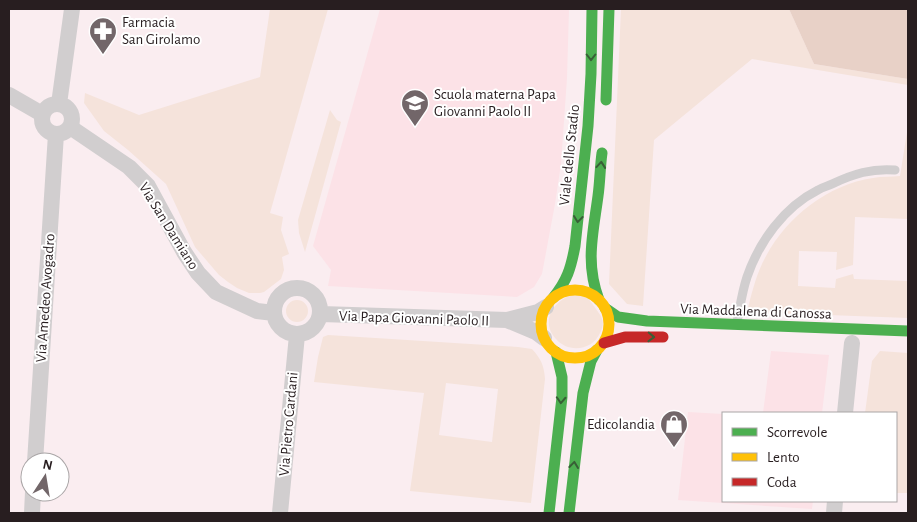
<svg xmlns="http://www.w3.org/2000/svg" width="917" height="522" font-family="'Alegreya Sans',sans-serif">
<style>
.built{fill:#fce2e7}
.green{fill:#f5e3db;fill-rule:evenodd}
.forest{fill:#e8d1c7}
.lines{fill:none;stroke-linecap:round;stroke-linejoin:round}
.lane{stroke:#d1cecf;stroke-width:9}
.street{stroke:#d1cecf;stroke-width:16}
.fast{stroke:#4caf50;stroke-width:11}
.slow{stroke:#ffc107;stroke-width:11}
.jam{stroke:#c62828;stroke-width:11}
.oneway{stroke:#385f36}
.labels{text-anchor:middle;stroke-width:4;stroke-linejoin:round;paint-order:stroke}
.poi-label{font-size:15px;fill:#281e20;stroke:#fff;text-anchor:start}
.street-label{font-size:15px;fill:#281e20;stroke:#fff}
</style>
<rect width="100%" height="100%" fill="#faedf0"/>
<path class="built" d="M380 9H569L567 78 561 164 555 204 542 274 534 287 517 297 328 286 331 270 313 246Z
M771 351 829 355 822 413H763Z
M688 412 723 414V501H813L812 509 678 500Z"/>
<path class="green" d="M270 9H328L270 213 283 217 281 230 289 254 282 257 284 270 281 279 264 292 260 293H249L237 288 228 282 219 275 195 247 166 184 128 150 104 131 84 103 85 93 139 115 260 77Z
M621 9H789L814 64 908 79V85L752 59 654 140 643 306 627 304 609 284Z
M330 110 337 120 341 122 305 252 299 233 298 220Z
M908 126V219L855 217 853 265 836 270 837 252 799 251 798 286 835 288 836 279 853 274 854 279 908 281V318L747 312C751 296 755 279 762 264 782 221 825 185 873 178 882 176 891 177 900 176Z
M572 295C586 295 588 297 596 309 598 312 601 315 602 319 604 323 602 329 600 333 592 351 568 353 556 339 540 322 553 301 572 295Z
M286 311a11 11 0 1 1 22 0a11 11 0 1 1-22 0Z
M328 335 518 347 532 349C541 359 544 365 545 379L531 503 410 491 424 393 314 382 318 357 323 337ZM446 383 498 389 492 442 439 435Z
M880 351 908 353V493H896V413H865L872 361Z"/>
<path class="forest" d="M789 9H908V79L814 64Z"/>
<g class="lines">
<path class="lane" d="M737 322C740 307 742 292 747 277 759 242 784 207 818 190 823 187 828 186 832 184 853 174 872 168 895 170"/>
<path class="street" d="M9 95 42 114
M42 119a15 15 0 1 1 30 0a15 15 0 1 1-30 0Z
M59 104 72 9
M70 127 129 167 148 186 184 252 198 273 216 292 257 311 274 313
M274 311a23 23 0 1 1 46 0a23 23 0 1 1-46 0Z
M321 314 507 320 538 312 546 307
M507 320 536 332 544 338
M845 413 852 343
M35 462 56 134
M32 513 33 492
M280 513 297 335
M834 513 835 501"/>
<path class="fast" d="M606 100 609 9
M553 298C567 281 571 268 575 246L588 126 591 74 592 9
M599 300C585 263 593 234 598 196 600 182 600 167 602 153
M605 308 618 317 647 321 908 331
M549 513 562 397V377L556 352
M569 513 583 393 591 361 597 350"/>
<path class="slow" d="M541 324a34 34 0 1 1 68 0a34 34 0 1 1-68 0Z"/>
<path class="jam" d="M604 343 625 337H663"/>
</g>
<defs><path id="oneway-chevron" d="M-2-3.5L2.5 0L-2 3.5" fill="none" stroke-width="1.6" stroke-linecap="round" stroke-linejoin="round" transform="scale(1.25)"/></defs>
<g class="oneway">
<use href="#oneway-chevron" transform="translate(591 57) rotate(90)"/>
<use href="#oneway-chevron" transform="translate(601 165) rotate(-85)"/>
<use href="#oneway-chevron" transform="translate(578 219) rotate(97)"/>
<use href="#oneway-chevron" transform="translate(651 337) rotate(2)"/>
<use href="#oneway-chevron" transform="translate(561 400) rotate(93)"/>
<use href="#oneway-chevron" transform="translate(574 465) rotate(-83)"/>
</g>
<defs>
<g id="pharmacy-pin" transform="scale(1.4375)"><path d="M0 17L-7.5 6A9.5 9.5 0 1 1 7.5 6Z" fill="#726669" stroke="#fff"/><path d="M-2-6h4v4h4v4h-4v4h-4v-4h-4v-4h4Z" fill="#fff"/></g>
<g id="school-pin" transform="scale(1.4375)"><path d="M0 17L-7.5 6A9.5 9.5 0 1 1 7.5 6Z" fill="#726669" stroke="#fff"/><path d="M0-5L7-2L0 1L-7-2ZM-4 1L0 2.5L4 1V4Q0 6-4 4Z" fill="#fff"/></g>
<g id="shop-pin" transform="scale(1.4375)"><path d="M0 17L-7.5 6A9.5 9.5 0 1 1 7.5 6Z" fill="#726669" stroke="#fff"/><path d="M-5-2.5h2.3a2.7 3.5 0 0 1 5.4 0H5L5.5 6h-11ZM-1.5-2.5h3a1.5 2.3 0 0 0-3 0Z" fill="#fff"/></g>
</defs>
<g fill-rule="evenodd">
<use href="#pharmacy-pin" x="103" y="31"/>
<use href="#school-pin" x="415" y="103"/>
<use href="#shop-pin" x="674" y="424"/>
</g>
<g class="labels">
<g class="poi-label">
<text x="122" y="27">Farmacia<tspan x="122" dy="17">San Girolamo</tspan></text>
<text x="434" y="99">Scuola materna Papa<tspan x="434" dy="17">Giovanni Paolo II</tspan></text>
<text x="655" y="429" text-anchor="end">Edicolandia</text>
</g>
<g class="street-label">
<text transform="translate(569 155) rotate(-84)" y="5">Viale dello Stadio</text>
<text transform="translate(169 226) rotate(58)" y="5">Via San Damiano</text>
<text transform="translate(45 298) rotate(-86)" y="5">Via Amedeo Avogadro</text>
<text transform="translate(756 311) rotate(2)" y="5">Via Maddalena di Canossa</text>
<text transform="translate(414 318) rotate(2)" y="5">Via Papa Giovanni Paolo II</text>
<text transform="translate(288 424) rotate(-85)" y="5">Via Pietro Cardani</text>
</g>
</g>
<rect width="917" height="522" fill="none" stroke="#281e20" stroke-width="20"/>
<rect x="722" y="412" width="175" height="90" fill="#ffffff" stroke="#a9a5a6"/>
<rect x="732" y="428" width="25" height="8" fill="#4caf50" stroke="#a9a5a6"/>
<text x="767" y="437" font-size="15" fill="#281e20">Scorrevole</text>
<rect x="732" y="453" width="25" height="8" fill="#ffc107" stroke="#a9a5a6"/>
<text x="767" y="462" font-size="15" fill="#281e20">Lento</text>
<rect x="732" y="478" width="25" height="8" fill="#c62828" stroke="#a9a5a6"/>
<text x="767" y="487" font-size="15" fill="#281e20">Coda</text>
<g transform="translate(45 477) rotate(12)"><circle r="24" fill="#ffffff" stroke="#a9a5a6"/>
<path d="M0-4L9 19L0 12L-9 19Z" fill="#726669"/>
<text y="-8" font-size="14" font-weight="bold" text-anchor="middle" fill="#281e20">N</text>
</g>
</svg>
